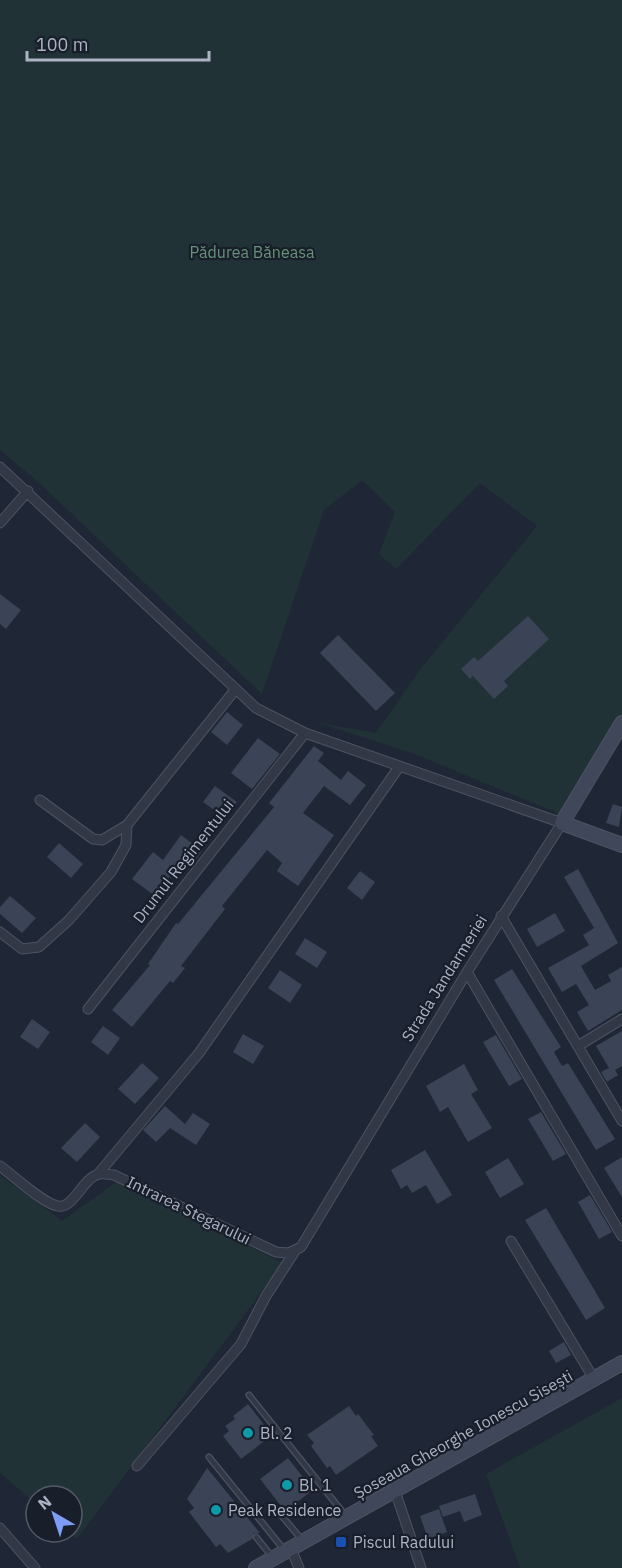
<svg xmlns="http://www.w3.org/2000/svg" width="622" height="1568" font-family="'IBM Plex Sans',sans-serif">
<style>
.green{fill:#213237}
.building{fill:#3b4357}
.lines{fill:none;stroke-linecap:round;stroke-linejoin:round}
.lane-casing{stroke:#4d5362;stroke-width:7}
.street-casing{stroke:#4d5362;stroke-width:11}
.secondary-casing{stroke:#4d5362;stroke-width:16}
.lane{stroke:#333847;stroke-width:4.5}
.street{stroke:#333847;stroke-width:9}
.secondary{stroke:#41475a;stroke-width:14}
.culture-dot{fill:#0f9aa8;stroke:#191e2b;stroke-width:2}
.transit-dot{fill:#1a4fb4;stroke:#191e2b;stroke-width:2}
.labels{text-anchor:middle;stroke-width:4.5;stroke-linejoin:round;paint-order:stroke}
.park-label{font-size:16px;fill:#659476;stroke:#191e2b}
.street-label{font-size:16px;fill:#adb3c4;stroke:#191e2b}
.poi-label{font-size:16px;fill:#adb3c4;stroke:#191e2b;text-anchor:start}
</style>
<rect width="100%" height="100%" fill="#1f2636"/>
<path class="green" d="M0 0H622V723L562 823 555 812 412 753 319 723 376 733 419 671 537 526 480 483 396 569 379 554 395 512 362 480 324 510 262 694 35 479 0 450Z
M0 1175 62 1221 118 1181 283 1263 77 1539 68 1532H72V1496H36V1504L0 1473Z
M622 1398V1568H520L486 1474Z"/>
<path class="building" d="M0 594 21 610 6 629 0 624Z
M528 616 549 639 504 681 508 686 494 699 473 676 470 679 461 669 474 657 478 661Z
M338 635 395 693 376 711 320 653Z
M227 712 243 725 227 745 211 732Z
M258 738 280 754 252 789 231 773Z
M314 746 324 753 318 761 341 780 348 771 366 785 350 805 324 786 303 813 334 835 298 886 277 871 282 863 267 850 222 906 225 909 181 966 185 968 173 983 170 981 132 1027 112 1010 150 965 148 964 176 923 178 924 274 807 269 803Z
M215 786 237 802 225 818 203 802Z
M613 804 622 807 619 827 606 823Z
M181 835 202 851 191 866 182 860 155 896 132 879 153 852 163 860Z
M59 843 83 864 71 878 47 857Z
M578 869 618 943 581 966 595 990 611 981 608 975 622 967V1010L588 1031 577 1012 589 1005 576 984 562 992 548 968 589 945 583 935 594 928 564 877Z
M360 871 375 882 362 900 347 888Z
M10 896 36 918 22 933 0 914V907Z
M555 913 565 931 537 947 527 929Z
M305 938 327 952 317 968 295 954Z
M512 969 561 1047 554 1052 562 1066 568 1063 615 1139 596 1150 494 980Z
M280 970 302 985 290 1003 268 988Z
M32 1019 50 1032 38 1049 20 1037Z
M103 1026 120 1038 108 1055 91 1042Z
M622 1031V1066L615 1070 618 1075 607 1082 601 1072 609 1068 596 1046Z
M243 1034 264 1046 253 1064 233 1052Z
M496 1035 522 1079 509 1086 483 1042Z
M142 1063 159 1078 135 1104 118 1089Z
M464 1064 478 1090 471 1094 492 1128 468 1142 448 1107 440 1112 426 1086Z
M165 1106 185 1124 193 1113 210 1124 196 1145 170 1128 156 1142 143 1130Z
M541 1112 566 1154 553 1161 528 1119Z
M85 1123 100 1137 77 1162 61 1148Z
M425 1150 452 1195 437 1204 426 1185 412 1193 407 1185 401 1189 391 1170Z
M622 1157V1197L604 1168Z
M508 1158 524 1184 500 1198 485 1172Z
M590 1195 612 1232 599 1239 578 1202Z
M546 1208 605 1308 586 1320 525 1220Z
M564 1342 571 1355 556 1363 549 1351Z
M248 1404 272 1435 241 1459 223 1436 229 1431 225 1426 235 1419 233 1416Z
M349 1406 356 1416 358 1414 374 1435 371 1436 378 1446 336 1475 330 1466 327 1468 311 1446 314 1443 307 1435Z
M288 1458 313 1490 285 1511 260 1479Z
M207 1468 260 1533H254L252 1539 228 1553 220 1544 216 1547 189 1512 194 1508 187 1499Z
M475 1494 482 1515 464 1522 460 1511 443 1517 439 1506Z
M439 1509 447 1532 428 1539 420 1516Z"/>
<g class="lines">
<g class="lane-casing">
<path id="lane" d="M249 1395 345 1515
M209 1457 285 1551
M281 1515 303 1541
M256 1537 273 1558"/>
</g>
<g class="street-casing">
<path id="street" d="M0 467 256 708 305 733 562 823 467 972 301 1247 289 1253 276 1252 114 1175C110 1175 104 1173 100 1174 83 1176 74 1210 57 1206 40 1201 15 1177 0 1166
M0 523 28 491
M40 800 93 839 102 840 127 825 235 690
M501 916 622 1121
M0 932 22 949 39 947 69 920 111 872 126 845 127 825
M467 972 622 1236
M88 1009 305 733
M578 1046 622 1019
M99 1173 199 1053 399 767
M511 1241 594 1379
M137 1466 241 1344 266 1296 295 1251
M395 1491 421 1568
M0 1528 35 1568
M291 1549 299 1568"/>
</g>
<g class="secondary-casing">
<path id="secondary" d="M622 723 562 823 622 845
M256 1568 622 1363"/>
</g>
<use href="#lane" class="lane"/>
<use href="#street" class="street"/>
<use href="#secondary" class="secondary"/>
</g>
<g class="culture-dot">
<circle cx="248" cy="1433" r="6"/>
<circle cx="287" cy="1485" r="6"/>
<circle cx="216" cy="1510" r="6"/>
</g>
<rect class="transit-dot" x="335" y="1536" width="12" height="12" rx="3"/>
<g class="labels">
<g class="park-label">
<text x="252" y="258">Pădurea Băneasa</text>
</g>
<g class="street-label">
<text transform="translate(183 861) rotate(-52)" y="6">Drumul Regimentului</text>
<text transform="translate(444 978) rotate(-58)" y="6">Strada Jandarmeriei</text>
<text transform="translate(189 1210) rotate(26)" y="6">Intrarea Stegarului</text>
<text transform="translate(463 1434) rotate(-29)" y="6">Șoseaua Gheorghe Ionescu Sisești</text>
</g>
<g class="poi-label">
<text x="260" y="1439">Bl. 2</text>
<text x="299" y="1491">Bl. 1</text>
<text x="228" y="1516">Peak Residence</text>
<text x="353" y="1548">Piscul Radului</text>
</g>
</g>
<g transform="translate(54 1514) rotate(321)"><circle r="28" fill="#191e2b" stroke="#545a68" stroke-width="1.5"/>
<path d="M0-4.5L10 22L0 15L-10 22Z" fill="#7e9df7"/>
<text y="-9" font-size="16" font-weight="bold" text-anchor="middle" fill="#adb3c4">N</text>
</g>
<path d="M27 51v9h182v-9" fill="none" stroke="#adb3c4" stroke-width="3"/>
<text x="36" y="51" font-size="18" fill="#adb3c4" stroke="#191e2b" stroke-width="4.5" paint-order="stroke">100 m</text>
</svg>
